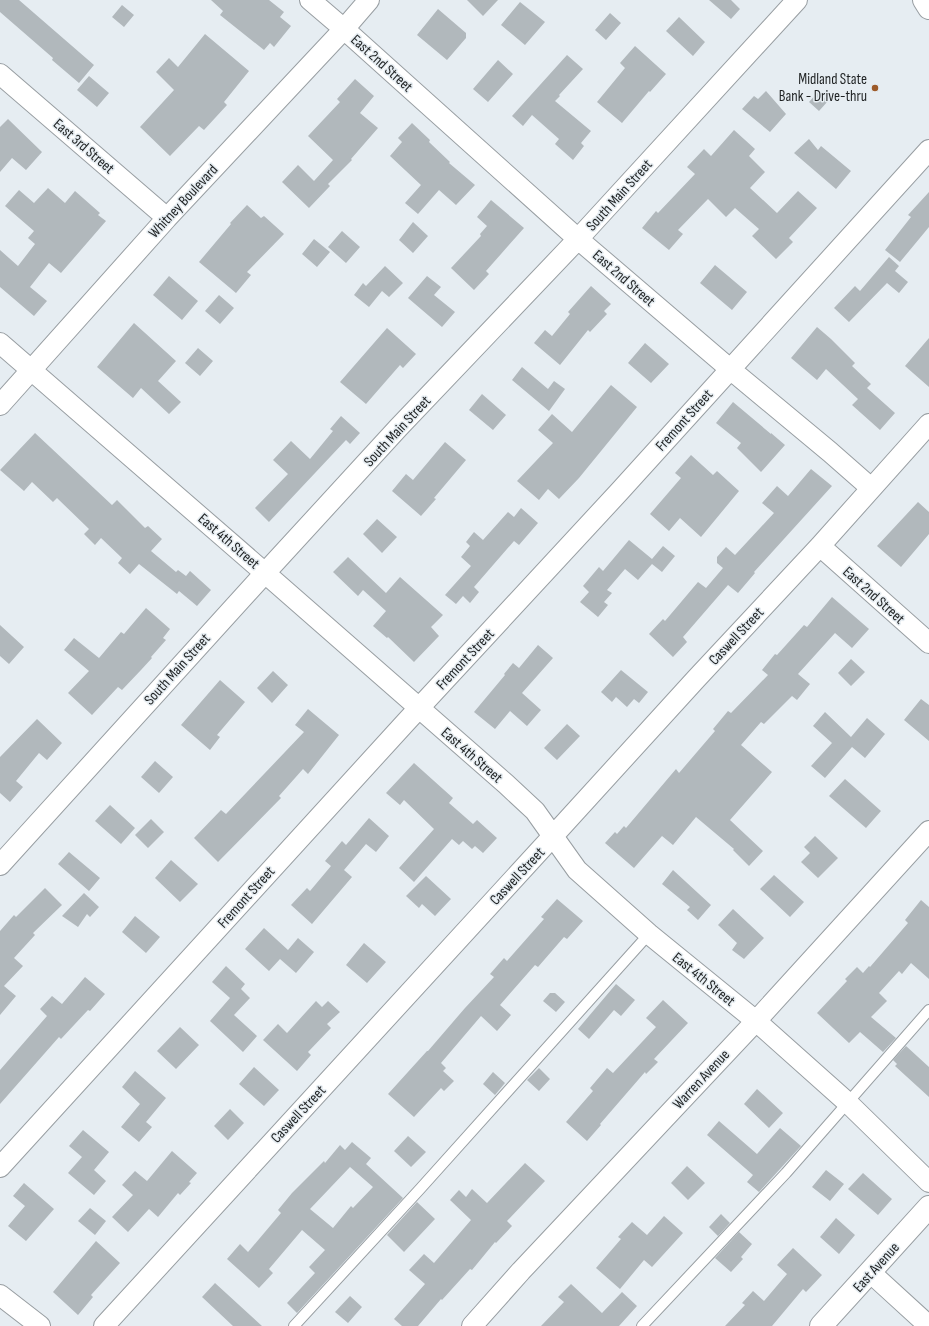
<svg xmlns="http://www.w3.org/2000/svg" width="929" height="1326" font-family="'Sofia Sans Condensed',sans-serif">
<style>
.building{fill:#b1b8bc;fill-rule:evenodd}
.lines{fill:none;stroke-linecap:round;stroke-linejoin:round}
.service-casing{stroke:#989ea2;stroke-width:12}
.minor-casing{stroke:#989ea2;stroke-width:22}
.tertiary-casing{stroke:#989ea2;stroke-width:24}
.secondary-casing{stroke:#989ea2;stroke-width:24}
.service{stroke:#fff;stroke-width:10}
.minor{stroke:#fff;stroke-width:20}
.tertiary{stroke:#fff;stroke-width:22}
.secondary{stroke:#fff;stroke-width:22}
.poi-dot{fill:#9c5a29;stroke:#e6edf2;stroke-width:1.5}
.labels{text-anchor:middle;stroke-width:3;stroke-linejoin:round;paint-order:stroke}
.street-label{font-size:15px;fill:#1e2122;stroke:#e6edf2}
.poi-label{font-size:15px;fill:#1e2122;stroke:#e6edf2;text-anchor:end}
</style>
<rect width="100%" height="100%" fill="#e6edf2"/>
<path class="building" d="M0 0H19L94 65 79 83 52 60 53 58 0 12Z
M211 0H269L284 12 280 17 291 26 274 47 270 43 264 50 220 15 223 11Z
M467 0H498L483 16Z
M709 0H731L740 9 731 19Z
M520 2 545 22 525 45 501 25Z
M122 5 134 15 124 27 112 17Z
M438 9 466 33V38L447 60 417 35Z
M610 13 621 23 606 40 595 30Z
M679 17 705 42 693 56 666 31Z
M205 34 249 71 224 102 227 105 204 130 199 126 170 156 140 127 174 90 156 72 169 58 178 67Z
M635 46 666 74 650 92 649 91 622 123 597 102 625 68 620 63Z
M567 55 583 69 559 95 560 96 555 101 591 131 581 143 584 146 573 160 555 144 559 139 532 115 523 126 512 116Z
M498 60 513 74 488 102 473 89Z
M89 76 109 93 97 107 77 90Z
M355 79 374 96 360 113 378 128 351 159 352 160 328 184 330 186 309 208 282 182 298 165 314 181 333 160 308 136 340 102 337 99Z
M766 91 786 114 770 132 742 109 754 96 758 99Z
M818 92 828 101 819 111 809 102Z
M8 119 42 152 26 170 12 158 0 172V127Z
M412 123 430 140 429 142 450 162 449 163 475 185 456 205 439 190 418 214 405 203 421 185 390 156 402 142 398 138Z
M734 130 755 149 749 156 765 172 750 188 777 213 798 191 817 208 789 238 793 242 776 259 752 236 759 229 735 208 726 217 708 199 678 230 683 234 669 250 642 228 656 211 658 213 695 174 687 167 704 149 711 156Z
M809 139 818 150 821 146 851 171 836 189 794 153Z
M48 188 65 203 75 191 100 213 98 215 106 221 61 273 49 263 30 287 47 301 34 316 0 287V250L18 266 35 244 28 238 34 231 5 206 19 190 34 203Z
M929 192V227L900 262 885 250 911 217 908 215Z
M491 200 524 228 486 271 489 274 474 290 451 268 481 236 480 234 487 226 477 217Z
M247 205 261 218 264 216 284 234 247 272 251 275 236 293 199 262 231 224 230 223Z
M413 222 428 236 413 253 399 240Z
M342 231 360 247 346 263 328 247Z
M314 239 330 252 317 267 302 254Z
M889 257 899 266 895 271 908 282 899 293 887 283 849 322 834 308 855 286 860 291Z
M715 265 747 292 732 310 700 283Z
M385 266 403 283 389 297 382 291 369 307 354 295 363 283 366 286Z
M169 276 198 301 182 320 153 295Z
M427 276 441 287 434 295 455 312 442 327 408 298Z
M591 286 611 304 604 311 607 314 590 332 588 330 560 365 534 343 545 330 552 336 570 314 568 312Z
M219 295 234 308 220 324 205 311Z
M134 323 176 361 158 381 181 402 169 414 141 388 133 398 97 367Z
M817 327 831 339 855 363 852 366 871 384 867 388 895 413 880 430 852 405 858 399 826 369 817 380 791 358Z
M387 328 416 354 403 368 400 365 366 404 340 382Z
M929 338V387L905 366Z
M645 343 669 364 651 383 628 363Z
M198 348 213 361 200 376 185 363Z
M522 367 548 389 554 381 565 389 549 411 512 380Z
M611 385 637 407 579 478 559 499 548 489 539 500 517 481 553 443 538 430 552 414 572 432Z
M482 394 506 415 493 430 469 410Z
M733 402 771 434V433L785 445 761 472 737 448 741 443 716 423Z
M341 416 360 433 350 444 346 440 269 522 255 508 288 474 273 460 291 441 310 459 333 431 330 429Z
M35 433 112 505 117 500 145 528 148 526 162 539 151 551 176 572 178 570 186 576 190 571 211 590 197 606 179 591 177 594 139 564 130 574 118 563 122 558 101 538 95 545 84 534 89 529 57 498 53 502 32 482 24 491 0 470Z
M445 442 466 460 434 498 436 499 421 516 392 491 406 474 413 480Z
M691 455 713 475 717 471 739 491 701 537 680 518 669 531 650 514 681 478 675 473Z
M811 469 832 486 754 572 755 573 738 593 728 585 683 637 687 642 673 657 649 634 663 619 665 621 698 582 706 588 723 568 717 563V557L726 547 735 555 774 513 762 503 777 486 788 496Z
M918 502 929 512V534L901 567 877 546Z
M521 508 538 523 519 545 514 541 474 587 479 592 470 603 463 596 456 604 445 595 471 566 461 557 470 546 466 542 474 532 483 540 508 512 514 517Z
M377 519 397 537 382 553 363 534Z
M629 540 652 559 663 546 675 556 662 572 652 564 638 580 625 569 607 590 612 593 604 602 608 605 598 617 580 602 589 592 583 586 599 567 603 571Z
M348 557 386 593 400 577 443 615 431 627 439 636 414 662 388 637 387 638 373 626 386 611 363 590 358 596 333 572Z
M832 597 869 629 852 648 835 633 798 674 810 684 797 700 792 696 764 724 761 722 741 745 772 772 730 820 763 851 749 866 733 850 734 849 696 817 673 845 662 836 634 868 605 843 615 832 617 834 624 826 626 828 676 769 679 773 715 731 713 729 728 711 731 713 768 675 762 670 775 654 777 655 804 625 807 627Z
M146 608 170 629 163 638 166 640 151 657 152 658 141 670 122 690 118 687 92 715 68 693 89 671 64 650 74 638 99 658 121 632 124 634Z
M0 625 24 647 9 664 0 656Z
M538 645 553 658 522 693 541 710 527 726 510 711 495 729 474 712 505 675 504 674 513 663 519 668Z
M851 659 865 672 851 686 838 673Z
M621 670 648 692 639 703 634 699 627 707 616 697 612 702 601 692Z
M273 671 288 685 272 703 257 688Z
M220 680 245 702 217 735 220 737 210 750 181 725Z
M921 699 929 705V741L904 720Z
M308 709 339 735 308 774 303 769 279 796 281 798 218 862 194 838 221 810 226 814 304 732 295 725Z
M825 712 851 737 867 718 885 734 865 758 852 747 825 778 811 766 832 743 813 726Z
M37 719 62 743 47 760 39 753 16 781 23 787 10 802 0 793V757Z
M567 724 580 736 557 760 544 748Z
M155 761 173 777 159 793 141 777Z
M414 763 453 798 449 803 473 824 477 820 497 838 483 853 475 846 472 849 463 841 459 845 452 839 414 882 399 868 434 829 404 800 400 805 386 793Z
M845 779 881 811 866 828 829 796Z
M110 805 135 828 121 844 95 821Z
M369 818 389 836 376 852 366 844 344 870 352 877 312 924 291 905 307 888 310 891 331 866 325 861 342 841 346 845Z
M151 819 164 832 148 848 135 835Z
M815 836 838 858 818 878 801 862 810 853 804 847Z
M69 852 100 878 89 891 58 864Z
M171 860 198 884 180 902 155 878Z
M673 870 711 905 698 920 687 910 690 907 662 884Z
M774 875 804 902 790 917 760 889Z
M426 876 451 899 435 916 422 904 419 908 406 896Z
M45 888 62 905 33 933 35 935 14 958 23 966 4 986 16 996 0 1015V931L14 915 16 917Z
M84 893 99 907 90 917 87 914 78 927 62 916Z
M557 899 583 921 567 939 564 937 538 967 535 965 500 1005 511 1015 497 1031 481 1016 441 1063 446 1068 443 1071 454 1081 444 1091 441 1088 414 1117 388 1094 427 1051H428L465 1008 494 977 490 974 504 958 507 961 544 919 541 917Z
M921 900 929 907V979L911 963 902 974 899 971 879 993 887 1001 871 1017 896 1038 883 1052 860 1032 849 1043 817 1013 847 981 845 979 857 967 863 973 869 966 870 967 908 923 905 920Z
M733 909 764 938 744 959 732 950 737 943 718 925Z
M135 916 160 937 146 953 122 932Z
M264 928 288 950 298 938 314 952 296 973 280 959 269 971 245 949Z
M364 943 386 962 367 983 346 965Z
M226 966 245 984 241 989 250 998 234 1015 257 1036 243 1052 210 1021 230 998 212 982Z
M85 977 105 994 90 1011 88 1010 61 1039 59 1037 0 1104V1070L47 1016 40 1009 52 996 62 1004Z
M616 984 635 1000 621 1016 614 1010 589 1039 578 1029Z
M550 993H555L565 1002 556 1012 543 1001Z
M663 1000 688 1023 654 1059 658 1062 646 1074 645 1072 600 1124 601 1125 587 1141 566 1122 593 1091 590 1088 607 1068 613 1073 656 1027 646 1018Z
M316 1001 322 1007 328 1001 340 1012 327 1024 331 1028 308 1052 311 1055 297 1071 263 1040 278 1024 287 1033Z
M180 1027 199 1045 176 1069 157 1051Z
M906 1046 929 1067V1097L895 1066 897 1064 893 1060Z
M254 1067 279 1090 264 1106 239 1084Z
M539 1068 550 1079 539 1091 527 1080Z
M135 1071 166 1098 146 1122 152 1127 139 1142 121 1127 140 1104 122 1087Z
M493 1072 505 1083 495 1095 483 1084Z
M757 1089 783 1113 769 1128 744 1104Z
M230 1109 244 1123 228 1140 214 1126Z
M719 1121 757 1154 780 1128 801 1146 759 1192 747 1182 753 1175 707 1135Z
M83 1130 109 1152 94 1170 106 1181 94 1195 68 1173 82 1157 69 1146Z
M408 1136 426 1152 411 1167 394 1151Z
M352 1142 371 1158 366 1164 403 1198 297 1313 287 1303 315 1273 309 1267 325 1250 302 1230 269 1269 273 1273 259 1288 227 1259 240 1244 248 1252 281 1213 278 1210 292 1193 324 1161 325 1163 340 1145 345 1150ZM350 1167 373 1187 353 1208 351 1206 333 1228 310 1209Z
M172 1151 197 1173 189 1182 191 1183 180 1195 178 1193 158 1217 149 1209 128 1232 112 1217 133 1195 122 1185 135 1171 147 1181Z
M525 1163 545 1181 507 1221 512 1226 496 1243 495 1242 472 1270 470 1269 442 1300 441 1299 418 1326H402L394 1319 425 1284 409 1270 424 1254 434 1263 471 1220 450 1200 459 1190 466 1197 472 1189 487 1203Z
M687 1166 705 1183 688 1200 671 1183Z
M826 1170 844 1184 830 1201 812 1187Z
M863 1173 892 1199 878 1215 848 1189Z
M24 1183 54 1209 26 1241 8 1226 25 1206 13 1196Z
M417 1202 435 1219 404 1252 387 1235Z
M90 1208 106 1221 95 1235 78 1221Z
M721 1214 730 1223 718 1236 709 1227Z
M664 1216 683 1233 652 1267 644 1260 620 1289 596 1268 621 1239 618 1237 632 1222 647 1235Z
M836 1218 855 1235 839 1254 820 1237Z
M739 1232 752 1244 741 1257 743 1259 731 1272 715 1258Z
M96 1241 120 1263 91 1295 93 1297 78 1315 53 1292Z
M793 1248 822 1275 806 1292 803 1289 772 1326H725L745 1305 742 1303 753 1291 764 1301 787 1274 777 1265Z
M215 1283 262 1326H233L202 1297Z
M571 1284 602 1313 622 1292 637 1306 619 1326H541L564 1302 558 1297Z
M350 1296 362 1307 348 1323 335 1312Z"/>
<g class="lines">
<g class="service-casing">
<path id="service" d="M294 1326 420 1189 649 934
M642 1326 786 1173 929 1010"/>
</g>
<g class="minor-casing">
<path id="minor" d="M310 0 344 29 578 239 730 369 830 452 871 488
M0 74 167 218
M0 343 265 573 506 784 535 811 577 870 649 934 756 1021 848 1103 929 1182
M0 405 167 218 344 29 369 0
M820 546 929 643
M0 865 265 573 398 428 578 239 797 0
M0 1167 406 722 619 492 929 150
M871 1273 929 1326
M0 1295 40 1326
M104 1326 553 836 696 679 820 546 929 424
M472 1326 521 1271 756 1021 929 831"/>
</g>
<g class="tertiary-casing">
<path id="tertiary" d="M821 1326 929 1207"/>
</g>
<g class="secondary-casing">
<path id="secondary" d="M924 0 929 8"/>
</g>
<use href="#service" class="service"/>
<use href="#minor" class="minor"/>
<use href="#tertiary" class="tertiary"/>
<use href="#secondary" class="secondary"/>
</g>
<circle class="poi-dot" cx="875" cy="88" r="4"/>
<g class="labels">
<g class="street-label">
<text transform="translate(382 63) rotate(42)" y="5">East 2nd Street</text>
<text transform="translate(84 146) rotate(41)" y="5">East 3rd Street</text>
<text transform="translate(619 195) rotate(-48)" y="5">South Main Street</text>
<text transform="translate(183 201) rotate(-47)" y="5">Whitney Boulevard</text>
<text transform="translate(624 278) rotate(41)" y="5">East 2nd Street</text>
<text transform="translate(684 420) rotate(-48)" y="5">Fremont Street</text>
<text transform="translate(397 431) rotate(-47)" y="5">South Main Street</text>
<text transform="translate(229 541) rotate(41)" y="5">East 4th Street</text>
<text transform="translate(874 595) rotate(42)" y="5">East 2nd Street</text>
<text transform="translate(736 636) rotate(-47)" y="5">Caswell Street</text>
<text transform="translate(465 659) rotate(-47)" y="5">Fremont Street</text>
<text transform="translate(177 669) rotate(-48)" y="5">South Main Street</text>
<text transform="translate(472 755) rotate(41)" y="5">East 4th Street</text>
<text transform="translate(517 876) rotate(-47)" y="5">Caswell Street</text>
<text transform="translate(246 897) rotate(-48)" y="5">Fremont Street</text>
<text transform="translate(704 979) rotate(39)" y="5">East 4th Street</text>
<text transform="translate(701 1079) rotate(-47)" y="5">Warren Avenue</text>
<text transform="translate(298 1114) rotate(-47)" y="5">Caswell Street</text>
<text transform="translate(876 1267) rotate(-48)" y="5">East Avenue</text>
</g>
<g class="poi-label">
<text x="867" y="84">Midland State<tspan x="867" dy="17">Bank - Drive-thru</tspan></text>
</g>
</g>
</svg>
